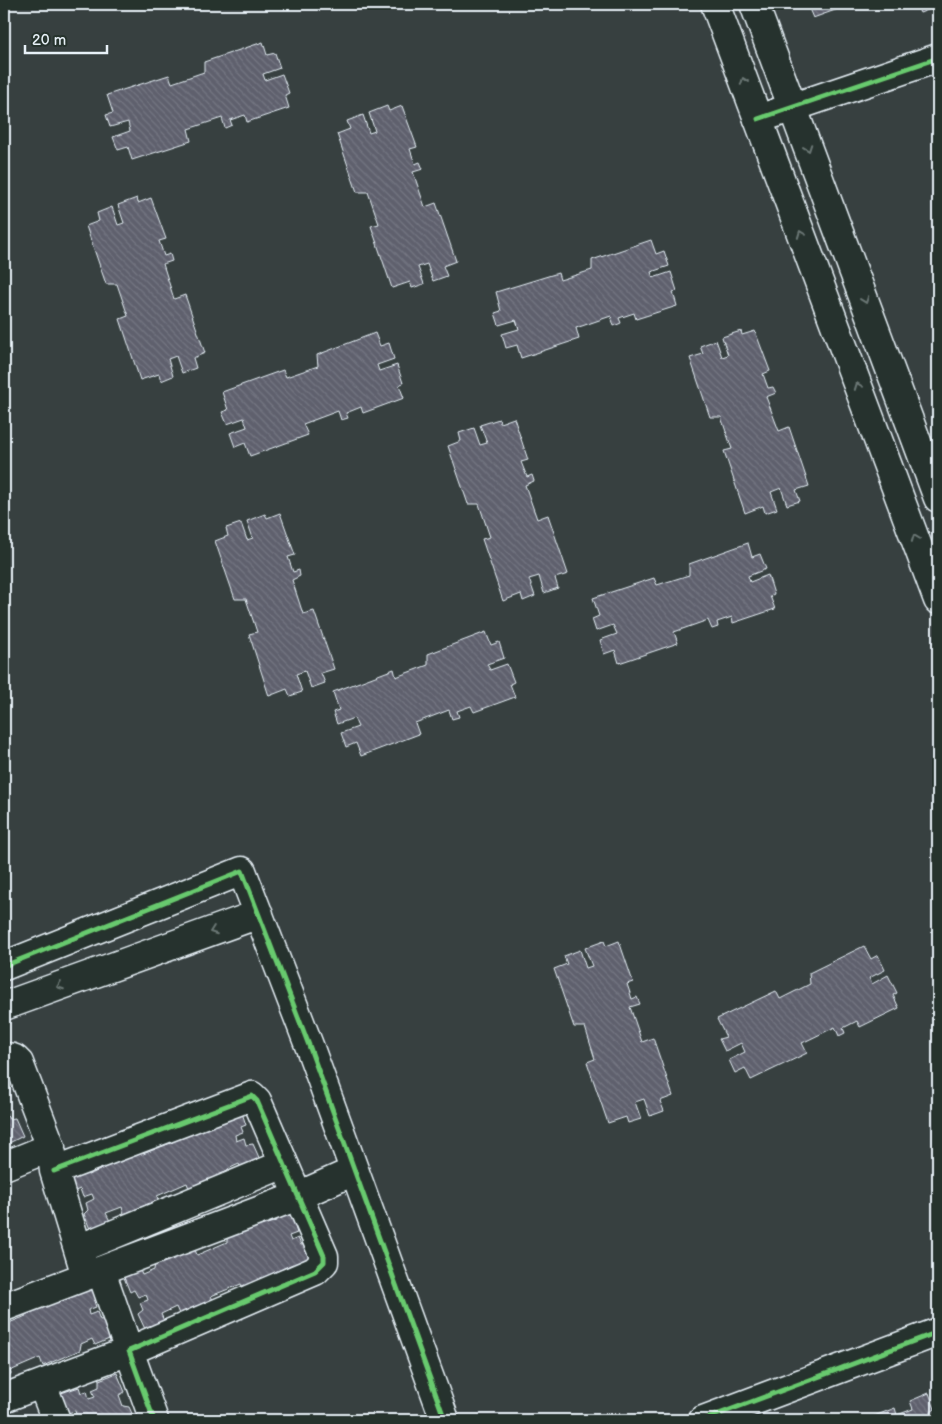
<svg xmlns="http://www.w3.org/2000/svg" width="942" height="1424" font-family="'Balsamiq Sans',sans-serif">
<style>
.building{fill:url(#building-back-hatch);stroke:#e8f1f8}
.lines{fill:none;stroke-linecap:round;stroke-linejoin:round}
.street-casing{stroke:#e8f1f8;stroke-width:31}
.secondary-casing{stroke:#e8f1f8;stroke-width:31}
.street{stroke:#26332d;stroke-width:28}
.secondary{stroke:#26332d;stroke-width:28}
.cycleway-casing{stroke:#26332d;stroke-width:8}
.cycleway{stroke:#67ca6e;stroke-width:5}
.oneway{stroke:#6a7674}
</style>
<defs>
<pattern id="building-back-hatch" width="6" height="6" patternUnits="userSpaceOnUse" patternTransform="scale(1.25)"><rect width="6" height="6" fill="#5e606d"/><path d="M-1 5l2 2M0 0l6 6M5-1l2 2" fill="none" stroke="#757783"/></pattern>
</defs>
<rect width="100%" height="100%" fill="#374040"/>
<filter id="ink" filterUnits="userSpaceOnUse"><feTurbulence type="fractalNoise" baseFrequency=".02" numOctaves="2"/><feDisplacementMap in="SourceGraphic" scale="10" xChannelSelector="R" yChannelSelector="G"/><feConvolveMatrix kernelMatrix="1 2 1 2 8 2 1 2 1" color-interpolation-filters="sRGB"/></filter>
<g filter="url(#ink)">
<path class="building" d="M807 4H852L813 18Z
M916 4H938V6L920 13Z
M263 42 267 55 275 53 280 68 263 74 265 80 282 74 289 93 285 95 289 108 247 122 245 115 230 120 232 125 225 128 222 118 188 129 191 141 132 160 128 147 118 150 113 137 130 131 128 122 110 127 106 115 113 113 107 95 169 75 172 83 204 72V62Z
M387 106 389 111 402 106 417 147 410 149 415 164 420 162 423 169 413 172 425 207 436 203 456 261 443 266 447 276 433 281 427 264 418 267 424 284 412 288 410 282 392 288 371 226 379 224 368 192H357L337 134 350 129 347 121 363 115 369 133 375 131 369 113Z
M137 198 138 203 151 198 166 239 159 241 164 256 170 254 172 261 163 264 174 299 185 295 205 353 193 358 196 368 182 373 176 356 168 359 173 376 161 381 159 374 140 380 120 319 128 316 117 284H106L86 226 99 221 97 213 112 207 118 225 124 223 118 205Z
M651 240 656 254 664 251 669 266 651 272 653 278 671 272 677 291 673 292 677 306 636 319 634 313 619 318 621 323 614 326 611 316 576 328 579 339 521 358 517 345 506 348 502 334 519 329 516 320 499 325 495 313 501 311 496 292 558 273 560 280 592 270V260Z
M741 331 742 335 755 331 770 371 763 374 768 388 773 387 776 393 766 397 779 431 789 427 809 486 796 490 800 501 787 505 781 488 771 492 777 509 765 513 763 506 745 513 724 451 732 449 721 417H710L690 358 703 354 700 346 716 340 722 357 728 355 722 337Z
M375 333 380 346 389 343 394 359 377 365 379 371 397 365 403 383 399 385 404 398 363 413 361 407 346 413 348 418 341 420 338 411 303 424 308 435 250 456 245 443 235 447 230 433 247 427 244 418 227 424 222 412 228 410 222 392 283 370 286 377 318 366 317 355Z
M514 418 528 460 521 462 527 477 532 475 534 481 525 485 537 519 548 515 568 574 555 578 558 588 544 593 539 576 529 579 535 596 523 601 521 594 503 601 482 539 490 537 479 504H468L448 446 461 441 459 433 474 428 480 445 487 443 480 425 499 419 500 423Z
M280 513 295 555 288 557 293 572 299 570 300 576 292 580 303 614 314 611 334 669 321 673 325 683 311 688 305 671 296 674 302 692 290 696 287 689 269 696 249 634 257 632 246 599H235L215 541 228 536 226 528 241 523 247 540 253 538 247 521 265 514 267 518Z
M748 543 752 557 760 554 766 569 748 576 750 582 768 575 774 594 770 596 775 609 733 623 732 617 717 622 718 627 712 629 708 620 674 632 678 643 619 663 615 650 604 654 600 640 617 634 613 625 596 631 592 619 599 616 593 598 654 578 657 585 689 575V564Z
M486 632 491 645 499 642 504 658 487 664 490 670 507 664 514 682 510 684 515 697 474 712 471 706 457 711 459 717 452 719 449 710 415 723 419 734 361 756 356 743 346 747 341 733 358 727 354 718 337 724 333 712 339 710 333 692 394 669 396 677 428 665V654Z
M604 941 606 946 619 941 633 982 627 984 632 999 637 997 640 1004 630 1007 642 1042 653 1038 673 1096 660 1101 664 1111 650 1116 644 1099 635 1102 641 1119 628 1123 626 1117 608 1123 587 1062 595 1059 585 1027H574L554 969 567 964 564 956 580 950 586 968 592 966 585 948Z
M864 946 871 959 878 955 885 970 869 978 872 984 888 975 897 993 893 995 899 1008 860 1027 857 1021 843 1028 845 1033 839 1036 835 1027 802 1043 807 1053 751 1080 745 1068 735 1073 729 1060 745 1052 741 1043 725 1051 719 1039 726 1037 717 1019 776 991 780 999 810 984 809 973Z
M240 1107 246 1125 241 1127 243 1132 235 1135 236 1141 244 1138 246 1145 253 1144 261 1162 242 1170 239 1164 228 1169 227 1176 190 1191 187 1183 157 1196 158 1200 124 1214 122 1207 106 1213 110 1221 90 1229 84 1214 88 1210 86 1203 94 1199 92 1194 83 1197 80 1189 75 1191 68 1175 85 1168 88 1175 100 1170 101 1163 140 1147 143 1154 173 1142 172 1135Z
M5 1112 9 1119 15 1118 23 1136 5 1145 4 1113Z
M294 1207 301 1225 295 1227 297 1233 289 1236 291 1241 298 1238 301 1245 307 1244 315 1262 296 1270 293 1264 282 1269V1276L244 1291 241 1284 211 1296 213 1300 179 1314 176 1307 161 1314 164 1321 145 1329 138 1314 143 1310 140 1303 148 1300 146 1294 138 1297 134 1290 130 1292 123 1275 139 1268 142 1275 154 1270 155 1263 194 1247 197 1255 227 1242V1235L260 1221 263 1225 277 1221 274 1214Z
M93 1282 99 1299 94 1301 96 1307 88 1310 89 1315 97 1312 100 1320 106 1319 114 1337 95 1345 92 1339 81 1344 80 1350 43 1366 40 1358 10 1371 11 1374 4 1377V1325L26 1316 25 1310 59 1296 62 1300 75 1295 73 1289Z
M117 1373 125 1392 119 1395 123 1406 129 1407 135 1420H78L75 1411 68 1413 61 1393 79 1387 81 1393 87 1391 89 1399 95 1397 92 1390 99 1387V1380Z
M929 1393 935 1409 931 1412 933 1419 932 1420H864L895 1408 897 1415 913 1409 910 1401Z"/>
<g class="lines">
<g class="street-casing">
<path id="street" d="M758 119 938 58
M4 966 242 871 310 1048 445 1420
M4 1006 259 914
M4 1058C11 1056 15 1058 19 1063L51 1147 4 1166
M52 1154 54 1171 83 1266
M54 1171 252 1096 257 1101 324 1256V1262L315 1271 129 1351 154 1420
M78 1249 284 1164
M4 1307 298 1196 354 1171
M42 1384 56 1420
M4 1398 129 1351 101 1271
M703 1420 938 1332"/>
</g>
<g class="secondary-casing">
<path id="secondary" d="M715 4 938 600
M754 4 938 498"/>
</g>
<use href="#street" class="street"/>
<use href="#secondary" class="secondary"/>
<g class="cycleway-casing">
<path id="cycleway" d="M758 119 938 58
M4 966 242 871 310 1048 445 1420
M54 1171 252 1096 257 1101 324 1256V1262L315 1271 129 1351 154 1420
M703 1420 938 1332"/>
</g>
<use href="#cycleway" class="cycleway"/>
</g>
<defs><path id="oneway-chevron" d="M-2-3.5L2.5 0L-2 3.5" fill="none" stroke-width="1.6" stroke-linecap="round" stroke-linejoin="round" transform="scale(1.25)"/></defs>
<g class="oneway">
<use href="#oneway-chevron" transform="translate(744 81) rotate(-110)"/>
<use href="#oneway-chevron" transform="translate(808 148) rotate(70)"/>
<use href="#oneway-chevron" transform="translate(801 234) rotate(-111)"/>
<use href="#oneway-chevron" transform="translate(865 300) rotate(70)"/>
<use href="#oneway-chevron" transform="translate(858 386) rotate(-111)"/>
<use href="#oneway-chevron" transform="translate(915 538) rotate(-111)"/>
<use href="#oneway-chevron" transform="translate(213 931) rotate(160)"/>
<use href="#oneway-chevron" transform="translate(60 986) rotate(160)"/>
</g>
</g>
<rect width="942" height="1424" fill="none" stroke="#26332d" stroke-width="20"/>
<rect x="10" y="10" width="922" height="1404" fill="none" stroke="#e8f1f8" stroke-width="2" filter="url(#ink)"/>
<path d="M25 45v8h82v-8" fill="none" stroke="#e8f1f8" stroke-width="2.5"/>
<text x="32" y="45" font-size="15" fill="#e8f1f8" stroke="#26332d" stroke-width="4" paint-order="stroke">20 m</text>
</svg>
